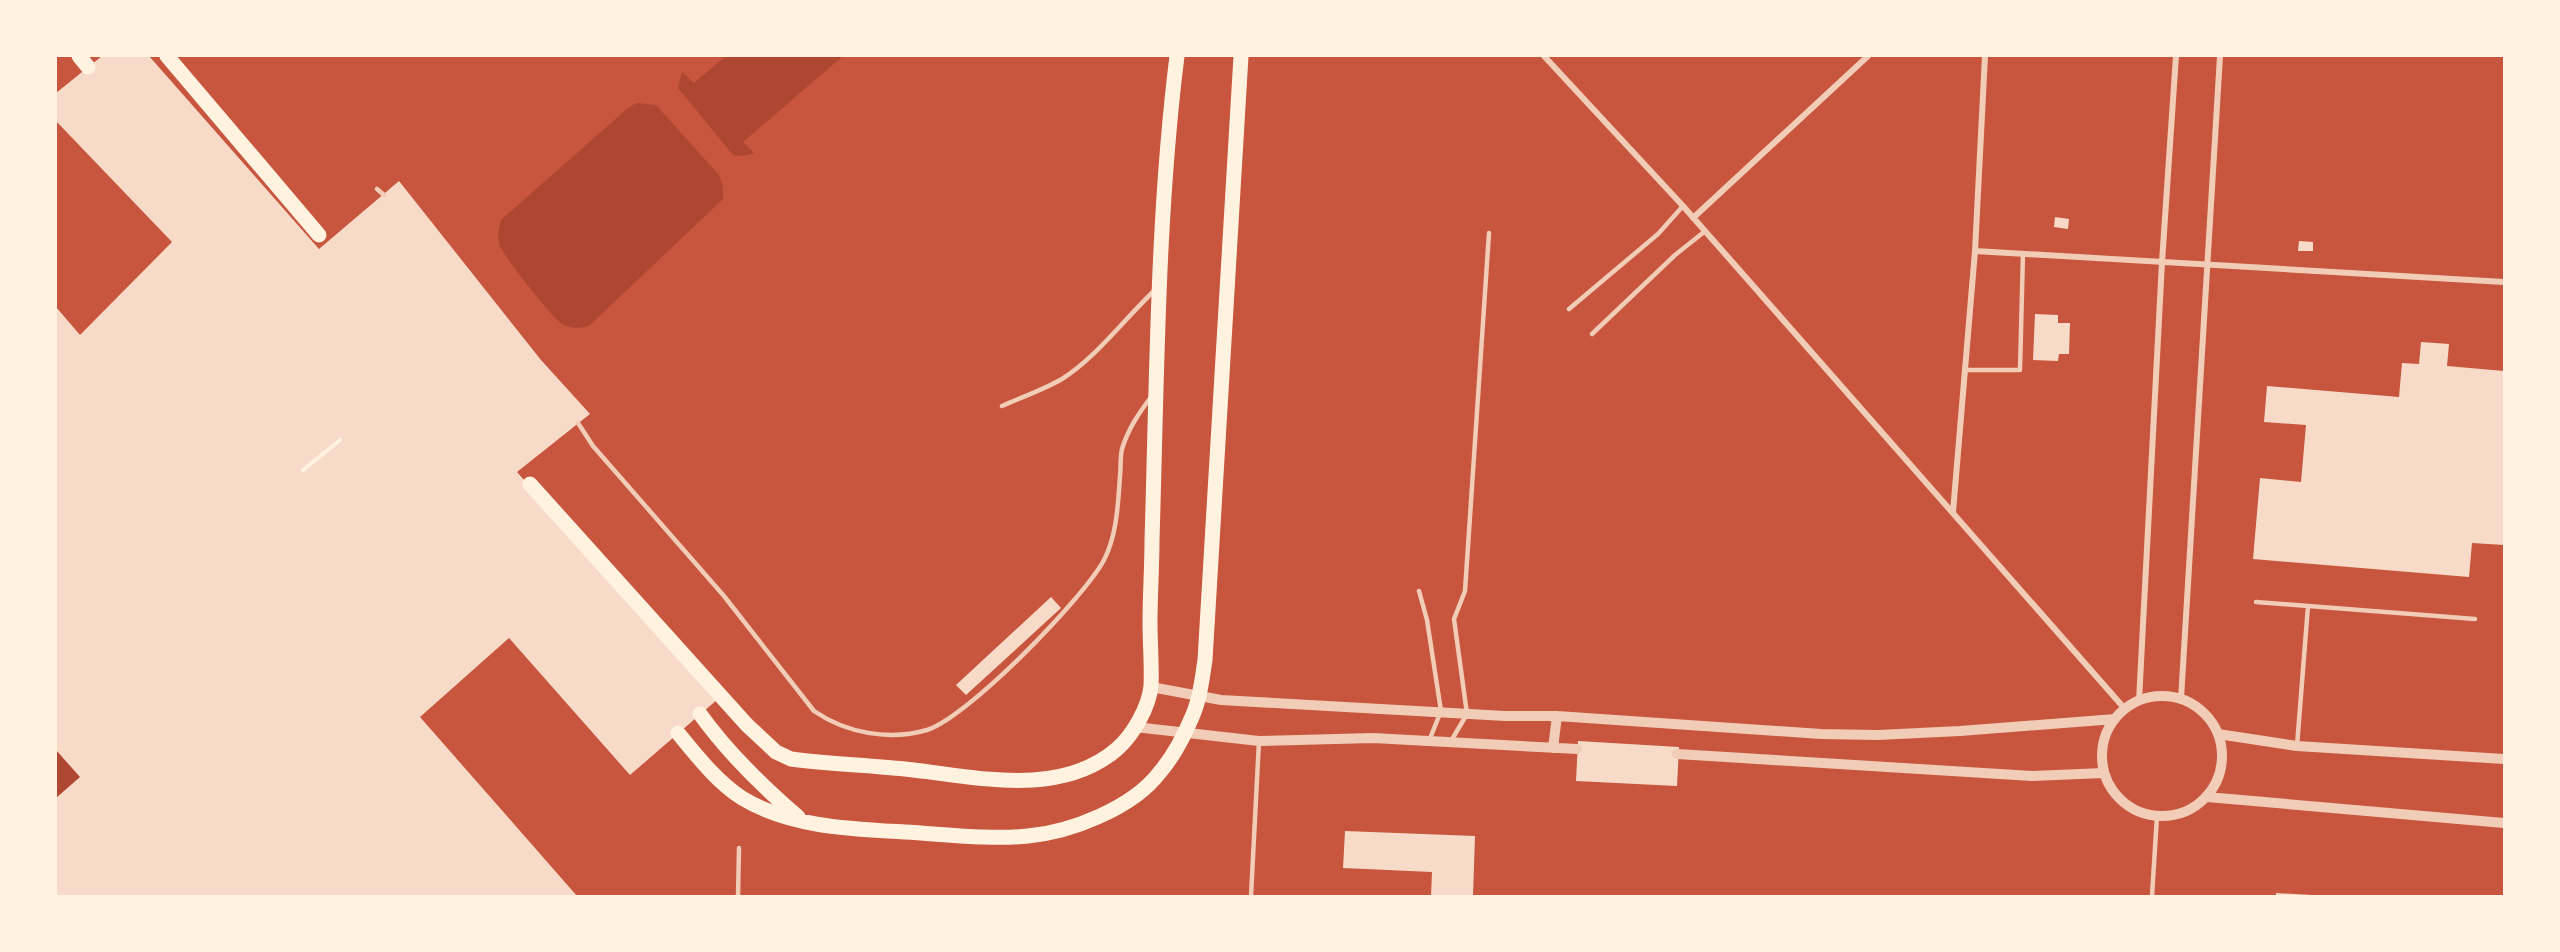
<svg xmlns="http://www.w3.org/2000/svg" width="2560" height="952" font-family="Bitter,serif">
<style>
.green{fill:#ae4732}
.building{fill:#f7dbc8}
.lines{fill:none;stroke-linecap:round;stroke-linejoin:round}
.path{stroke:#fff3e0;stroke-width:4}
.service{stroke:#f1ccb7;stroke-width:4.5}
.minor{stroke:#f1ccb7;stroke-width:6}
.tertiary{stroke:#f1ccb7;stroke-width:10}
.primary{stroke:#fff3e0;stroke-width:15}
</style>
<rect width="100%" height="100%" fill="#c8553d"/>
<path class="green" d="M726 56H843L743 142 754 153 744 156 733 155 678 88 682 72 694 83Z
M636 103 656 105 719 175 723 187V199L589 326C580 328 571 329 562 324 552 317 501 254 499 243 497 236 499 228 501 220L628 108Z
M56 750 80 777 56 798Z"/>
<path class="building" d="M102 56H149L319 249 399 181 541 360 590 414 517 472 718 699 630 775 509 638 420 717 577 896H56V798L80 777 56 750V307L80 335 172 242 56 121V93Z
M2055 217 2069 219 2068 229 2054 227Z
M2299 241 2313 242V251H2298Z
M2035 314 2058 315V323H2070L2069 354H2059L2058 361 2033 360Z
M2421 342 2449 344 2447 366 2504 371V545L2472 543 2469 577 2253 559 2260 478 2301 482 2306 425 2264 422 2267 386 2399 397 2402 363 2419 364Z
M1051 597 1061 608 966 695 956 685Z
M1578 741 1679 747 1677 786 1576 781Z
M1345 831 1475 836 1473 896H1431L1432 872 1343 868Z
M2276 893 2312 895V896H2276Z"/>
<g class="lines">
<path class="path" d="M303 470 340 440"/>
<path class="service" d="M377 189 384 195
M1569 309 1658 234 1683 206
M1592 334 1675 255 1704 232
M1965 370H2020L2023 253
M1002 406C1022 397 1043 390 1062 379 1096 358 1126 317 1156 289
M578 423 593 446 724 596 814 711C846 733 889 741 927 730 967 718 1083 599 1104 560 1117 535 1118 504 1120 476 1121 467 1120 457 1122 449 1128 429 1139 413 1151 397
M1419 591 1427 620 1441 711 1429 741
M2256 602 2475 619
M1451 741 1467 714 1454 619 1465 591 1489 233
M2297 746 2308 606
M738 896 739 848
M1251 896 1259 741
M2152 896 2157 816"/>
<path class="minor" d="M1544 56 1683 206 2125 709
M1693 218 1868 56
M1975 251 2504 282
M1953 512 1975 251 1985 56
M2181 699 2220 56
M2139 701 2162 262 2176 56"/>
<path class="tertiary" d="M1151 687 1221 700 1505 716H1557L1821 734 1878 735 1960 731 2115 719
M2102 756a60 60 0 1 1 120 0a60 60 0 1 1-120 0Z
M1135 727 1259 741 1373 738 1577 749
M2218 734 2297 746 2504 759
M1553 748 1557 716
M1677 754 2032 776 2104 773
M2207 797 2504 823"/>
<path class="primary" d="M79 56 88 67
M167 56 319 235
M530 484 747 725 776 752 791 759C829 764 867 765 905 769 973 776 1059 799 1117 749 1133 735 1149 707 1151 686 1152 665 1150 644 1150 623 1150 595 1152 567 1152 540 1157 378 1157 216 1177 56
M700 714C728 753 762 786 798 817
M678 733C697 756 717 782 742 798 789 827 851 829 905 832 943 834 990 840 1028 836 1071 832 1133 808 1160 772 1173 757 1184 736 1192 717 1200 699 1202 679 1205 660L1241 56"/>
</g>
<rect width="2560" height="952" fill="none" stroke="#fff3e0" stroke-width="114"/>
</svg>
